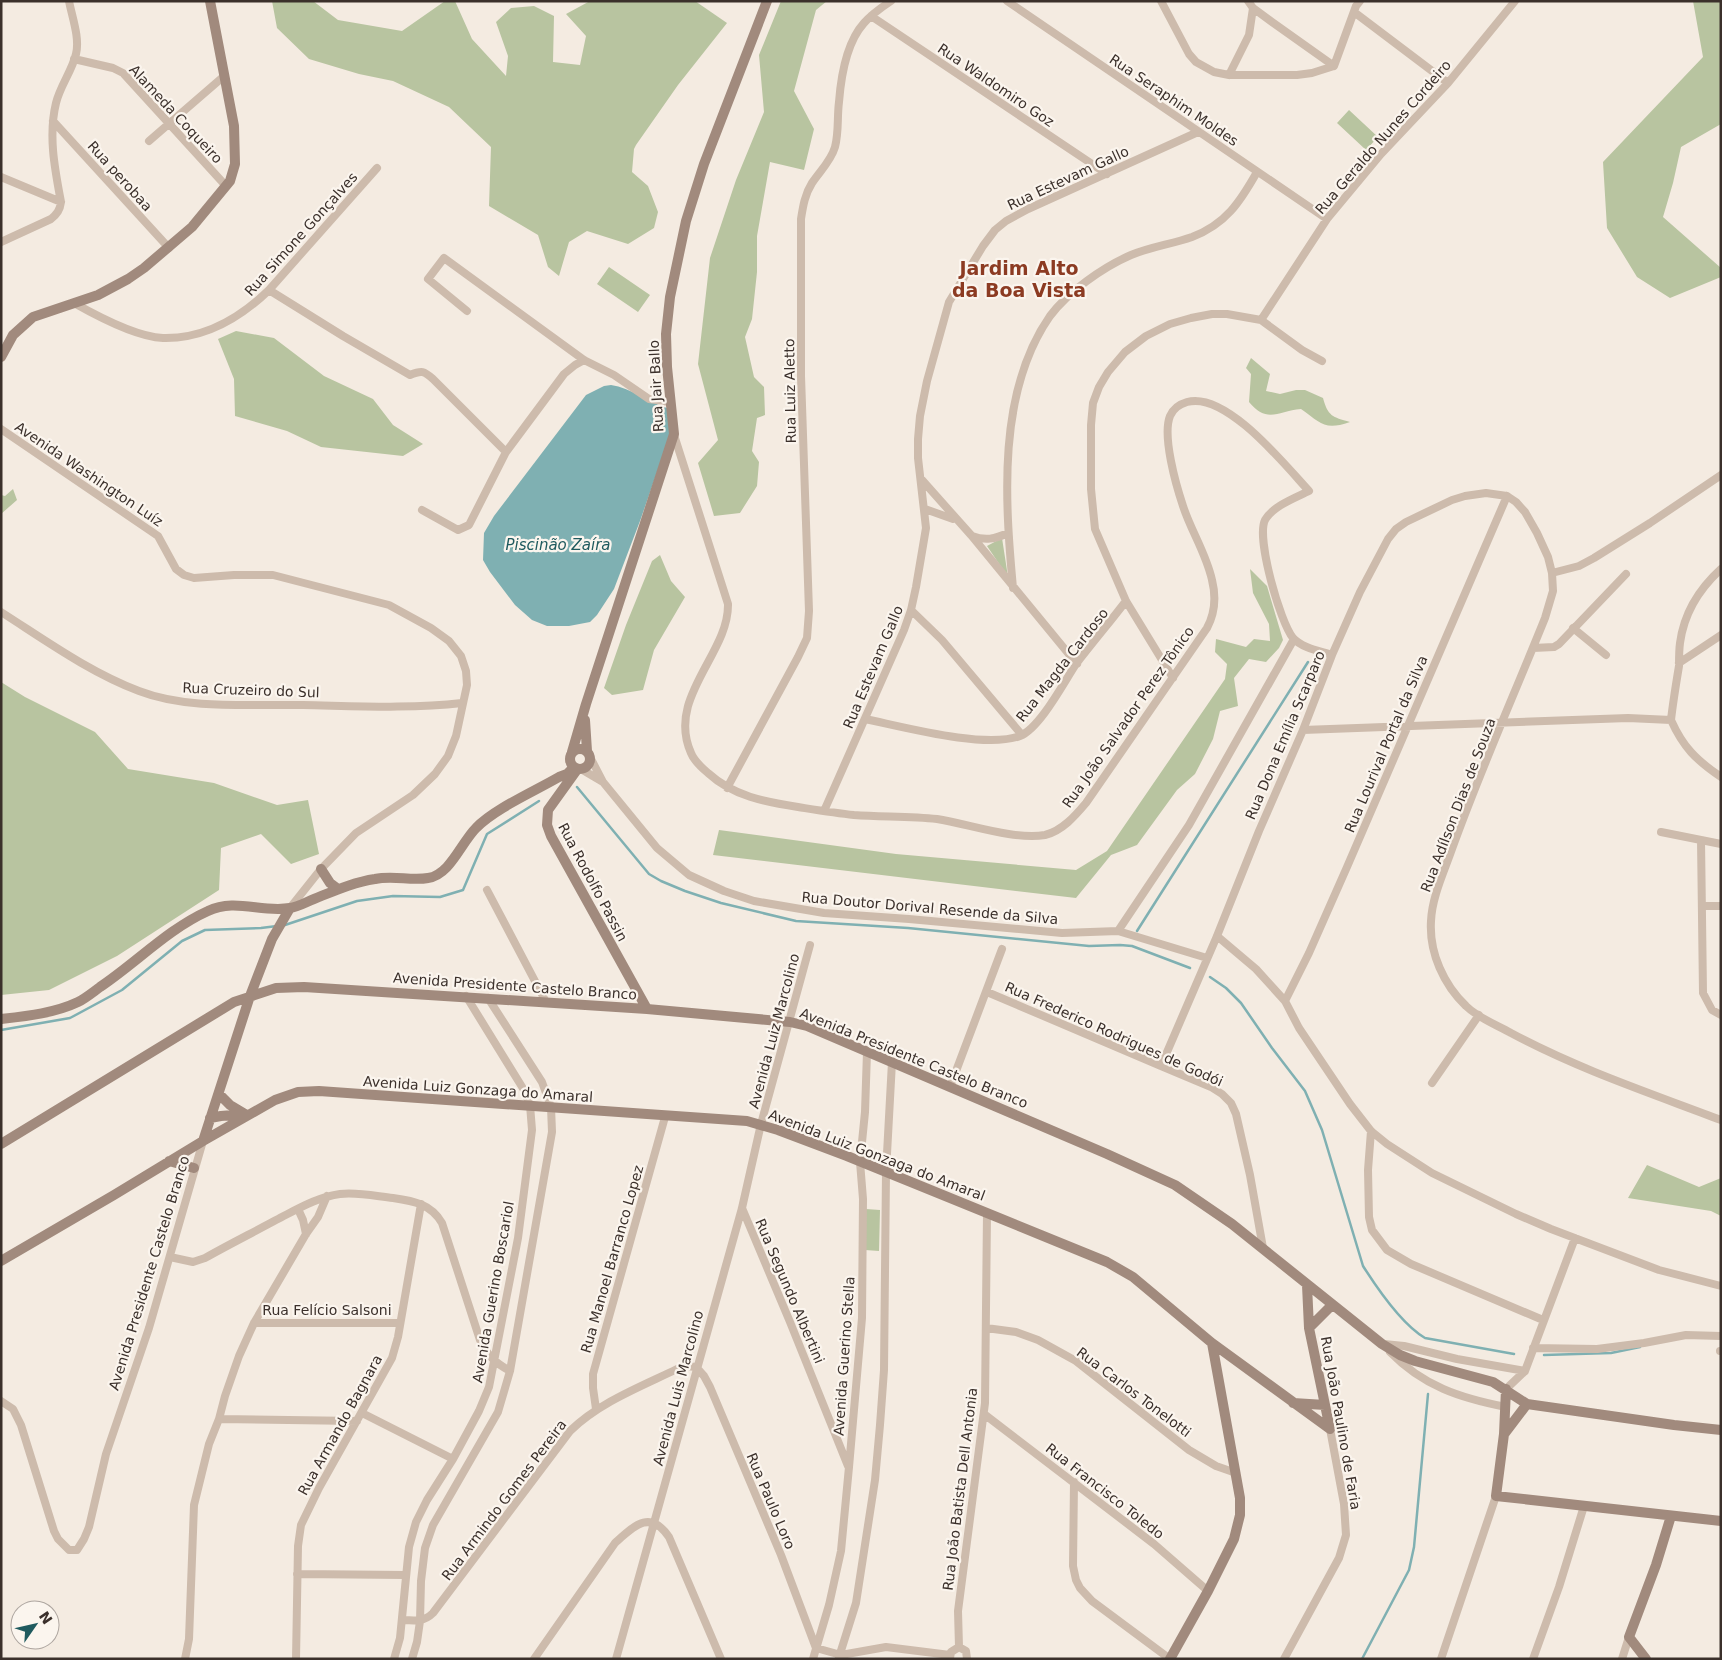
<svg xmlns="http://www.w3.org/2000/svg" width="1722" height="1660" font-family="'DejaVu Sans',sans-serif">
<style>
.green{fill:#b8c4a0}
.water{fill:#7fb0b2}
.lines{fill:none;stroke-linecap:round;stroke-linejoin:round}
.stream{stroke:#7fb0b2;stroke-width:2.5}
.street{stroke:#cdbbac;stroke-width:8}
.secondary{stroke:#a18a7d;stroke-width:10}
.labels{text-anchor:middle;stroke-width:4.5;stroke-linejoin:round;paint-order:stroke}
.street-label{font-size:14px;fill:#3b302b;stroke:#fbf5ee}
.water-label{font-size:15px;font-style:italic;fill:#1f5a5e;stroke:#fbf5ee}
.district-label{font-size:19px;font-weight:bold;fill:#8c3b22;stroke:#fbf5ee}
</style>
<rect width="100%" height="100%" fill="#f4ebe1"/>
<path class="green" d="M272 1H313L338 20 402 31 445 1H455L472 39 506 76 508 56 496 22 511 8 534 6 554 16 553 62 580 65 586 36 566 14 590 1H695L727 23 678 85 636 145 634 149 632 172 648 186 658 212 654 228 628 244 587 231 569 242 559 276 548 267 538 235 489 206 491 147 449 107 393 81 359 74 309 59 277 28Z
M781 1H827L816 10 794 91 814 129 804 170 770 162 757 236V272L752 319 745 337 754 377 764 387 765 415 757 418 752 451 759 462 757 486 740 513 714 516 698 463 718 440 698 364 710 258 736 180 764 112 759 55Z
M1693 1H1721V124L1681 147 1673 183 1663 217 1721 268V277L1670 298 1637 277 1607 228 1603 162 1703 57Z
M1349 110 1378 137 1366 150 1337 123Z
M609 267 650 295 638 312 597 284Z
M236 331 274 338 324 376 373 399 393 425 423 444 403 456 321 447 287 431 235 416 234 379 218 339Z
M1251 358 1270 374 1266 391 1280 394 1296 390H1305L1323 398C1328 416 1332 417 1350 422 1324 431 1321 423 1301 409 1278 411 1267 424 1249 402L1251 374 1246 368Z
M13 489 17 500 1 514V495L5 496Z
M1002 538 1008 577 987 546Z
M660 555 671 581 685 597 654 650 643 690 612 695 604 688 626 625 652 561Z
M1250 569 1267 586 1283 640 1279 648 1266 662 1249 659 1234 678 1238 706 1220 711 1213 739 1195 774 1177 790 1137 845 1111 855 1076 898 713 855 719 830 896 854 1076 870 1107 851 1225 679 1227 664 1215 652 1216 639 1246 647 1254 639 1270 641 1269 624 1253 593Z
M1 682 25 697 95 732 128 769 214 783 277 805 308 800 319 854 291 864 261 834 221 848 219 890 117 956 49 990 1 995Z
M1647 1165 1699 1187 1721 1178V1216L1711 1211 1628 1198Z
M866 1209 880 1210 879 1251 865 1250Z"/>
<path class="water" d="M611 385C631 388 648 402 667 408L670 435 640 521 614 589 597 615 590 622 569 626H547L532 620 515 605 490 572 483 560 484 533 494 516 586 395 604 386Z"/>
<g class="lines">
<path class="stream" d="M577 787 649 874 661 881 685 891 721 903 796 921 908 928 1089 946 1120 945 1132 946 1190 968
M285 925 357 901 393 896 440 897 463 890 487 834 539 801
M1137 931 1308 662
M1210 977 1226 988 1241 1003 1272 1048 1305 1091 1322 1130 1363 1266C1377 1288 1403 1325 1425 1338L1514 1354
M1 1030 70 1018 122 990 182 941 205 930 261 928 277 926
M1544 1355 1611 1353 1640 1347
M1362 1659 1409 1570 1414 1547 1428 1394"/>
<path class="street" d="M1007 1 1327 219
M1161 1 1189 54 1196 62 1214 72 1229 75H1297L1312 73 1334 66 1356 6 1360 1
M1248 1 1253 8 1272 22 1334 66
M1354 12 1448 83
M871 16 1107 174
M74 59 113 68 123 73 226 186
M1229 75 1249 35 1253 8
M53 121 169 248
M149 141 223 77
M1 177 61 202
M1 242 51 219C57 214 60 210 61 202 55 170 48 136 56 103 60 86 72 71 76 54 80 38 72 17 69 1
M269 290 343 336 410 375C422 370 424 371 433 379L506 452
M74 303C97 316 137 337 163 338 205 339 240 318 269 290L377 168
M467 311 428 279 444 258 584 360 614 375 649 399 670 402
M1261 320 1327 219 1381 154 1448 83 1515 1
M1 429 158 536 176 569 184 575 194 578 234 575H273L389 605 431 628 449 641 461 656 466 671 467 685 456 736 448 756 435 774 413 795 356 833 321 869 290 908
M674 435 728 604C729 654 666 697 691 753 694 761 702 768 708 773 733 796 765 802 798 807 817 810 835 813 854 815 882 817 910 816 937 819 969 824 1013 840 1045 835 1062 831 1075 816 1086 803L1207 628C1215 613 1216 596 1212 580 1206 553 1191 531 1183 506 1176 485 1162 436 1170 416 1173 409 1180 404 1187 402 1226 391 1285 465 1309 491 1295 498 1273 506 1265 520 1256 538 1280 622 1293 638 1302 648 1320 651 1332 655
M922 480 971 535 1077 664
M925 509 953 519
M422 510 458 530 469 525 506 452 564 374 575 365 584 360
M972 536C985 541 995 539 1008 533
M1552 573 1579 566 1594 558 1650 523 1721 475
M1013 588C1005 501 997 392 1050 316 1068 292 1103 267 1131 255 1150 247 1172 244 1192 237 1226 224 1240 202 1257 172
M911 610 942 640 1022 735
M1 612C45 640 89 672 139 691 188 710 251 704 303 705 356 706 410 709 462 703
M1573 628 1606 655
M1533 648 1554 647 1559 644 1626 574
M1679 663 1721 635
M1173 678 1126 601 1095 529 1091 489V425L1093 403 1099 387 1108 372 1125 352 1146 336 1170 324 1191 318 1212 314H1227L1261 320 1302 350 1322 361
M865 719C904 727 985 749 1020 736 1040 728 1064 682 1076 664 1092 643 1110 622 1126 601
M1671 720C1673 702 1676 684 1679 666 1679 658 1679 650 1680 643 1684 613 1699 589 1721 569
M1671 720C1683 747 1696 760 1721 777
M1303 730 1628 718 1671 720
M590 757 603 782 657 848 689 875 724 891 754 901 824 913 909 919 1062 933 1118 931 1207 958
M581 769 603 782
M727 788 798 657 807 638 809 611 801 376V219C803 206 805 194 812 183 820 171 831 161 835 147 839 132 837 117 839 102 841 76 846 43 864 23 872 14 882 7 891 1
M824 811 904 630 911 610 916 587 926 528 918 458V439L920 416 927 381 949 302 983 246 995 230 1006 221 1028 209 1198 132
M1661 832 1721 844
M1701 840 1703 993 1712 1010 1721 1015
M487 890 546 1002
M1703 906H1721
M1118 931 1189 825 1294 639
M1217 936 1256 969 1285 1001 1299 1028 1350 1104 1371 1131 1387 1144 1432 1173 1516 1214 1551 1229 1659 1270 1721 1286
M987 992 1161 1066 1211 1087 1222 1094 1231 1103 1236 1114 1250 1175 1263 1248
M1285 1001 1309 953 1347 867 1507 496
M1161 1066 1217 936 1259 831 1303 730 1332 655 1360 592 1388 539 1396 529 1406 522 1452 500 1465 496 1486 493 1507 496 1516 502 1525 512 1537 533 1548 557 1552 573 1553 591 1545 618C1514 695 1480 771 1452 849 1444 872 1432 897 1431 921 1429 953 1444 985 1466 1006 1478 1018 1497 1025 1511 1033 1578 1069 1650 1093 1721 1120
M1432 1083 1479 1015
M950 1087 1002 949
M1371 1131 1368 1170 1369 1217 1372 1230 1387 1250 1411 1264 1543 1320
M742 1208 790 1322 848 1466
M298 1209 303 1220 306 1234
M170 1257 193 1262 205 1258C228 1245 252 1233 276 1220 296 1210 317 1197 340 1194 358 1192 375 1196 393 1198 414 1201 431 1204 442 1223L480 1340C488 1356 494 1362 510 1371
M254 1323H400
M986 1328 1016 1332 1038 1340 1076 1361 1189 1450 1216 1466 1236 1473
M1384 1344 1404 1346 1457 1359 1525 1371
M1533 1348 1597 1349 1644 1343 1686 1335 1721 1336
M1720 1351H1721
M1390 1352C1423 1386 1460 1398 1506 1407
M1506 1389 1525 1371 1575 1238
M1 1401 13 1409 21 1425 54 1531 58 1539 69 1550H77L84 1539 89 1527 106 1454 149 1328 203 1141
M596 1409 593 1388V1374L665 1117
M362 1413 453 1459
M984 1414 1154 1544 1208 1591
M219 1419 357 1421
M1074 1482 1073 1566 1076 1580 1080 1588 1092 1601 1170 1659
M297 1574 405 1575
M403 1620C415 1621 424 1622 433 1613L570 1431C600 1402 640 1387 677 1369L686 1366 696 1367 704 1376 710 1387 781 1555 816 1648 841 1655 886 1647 950 1655
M959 1647 958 1611 985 1403 987 1213
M839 1657 856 1603 875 1480 880 1425 884 1370 886 1172 892 1062
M950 1658 951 1652 959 1647 966 1651 967 1659
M185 1659 189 1639 194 1505 209 1444 219 1419 225 1396 239 1356 254 1323 306 1234 318 1217 327 1196
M296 1659 298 1546 301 1525 319 1488 392 1358 398 1337 421 1204
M394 1659 400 1638 409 1547 416 1522 427 1500 453 1459 479 1411 489 1387 518 1238 532 1130 530 1105 524 1090 466 996
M412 1659 417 1642 420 1621 421 1581 425 1548 433 1525 498 1412 510 1371 552 1132 551 1107 542 1082 488 998
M534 1659 615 1543C634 1526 650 1509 669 1537L721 1659
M616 1659 742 1208 761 1124 810 945
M813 1659 829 1605 841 1551 849 1467 862 1318 863 1199 860 1162 865 1112 867 1052
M1284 1659 1339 1558 1346 1535 1344 1504 1330 1429
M1441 1659 1496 1496
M1533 1659 1559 1587 1584 1506
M1622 1659 1629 1637"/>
<path class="secondary" d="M1 357 13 335 33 317 98 295 128 279 144 268 192 227 230 181 235 164 234 126 210 1
M585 720 587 751
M570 759a10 10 0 1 1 20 0a10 10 0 1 1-20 0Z
M572 752 586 704 674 434 667 367 666 334 670 297 686 221 704 164 767 1
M576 771 548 810 547 825 551 836 647 1009
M321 869 330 883 338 889
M1 1019C27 1016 55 1013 78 1002 86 998 93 992 100 987 136 963 168 929 208 911 235 898 262 913 290 908 298 907 306 902 314 899 334 891 354 882 375 879 393 875 411 881 428 878 450 875 461 843 476 828 494 809 535 791 559 777L567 774 574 767
M219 1094 230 1105 245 1114
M210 1118 221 1116 245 1114
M203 1141 250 996 272 939 290 908
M1 1144 234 1002 276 988 304 987 647 1009 790 1022 807 1026 1107 1154 1175 1185 1232 1224 1382 1344 1400 1355 1415 1361 1493 1382 1527 1404 1674 1425 1721 1430
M169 1161 194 1168
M1 1261 114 1195 203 1141 275 1100 298 1092 319 1091 747 1121 778 1130 847 1156 1107 1262 1133 1277 1212 1343 1330 1429
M1307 1285 1309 1328 1330 1429
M1309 1328 1332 1305
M1506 1389 1504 1434 1496 1496 1721 1521
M1293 1403 1325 1405
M1505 1433 1527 1404
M1170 1659 1208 1591 1234 1539 1240 1515V1498L1212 1343
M1646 1659 1629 1637 1656 1565 1671 1516"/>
</g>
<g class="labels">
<g class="street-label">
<text transform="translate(996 85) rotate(34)" y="5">Rua Waldomiro Goz</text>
<text transform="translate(1174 100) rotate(34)" y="5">Rua Seraphim Moldes</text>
<text transform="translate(176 114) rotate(47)" y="5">Alameda Coqueiro</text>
<text transform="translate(1383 137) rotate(-49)" y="5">Rua Geraldo Nunes Cordeiro</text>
<text transform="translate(120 176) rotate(48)" y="5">Rua perobaa</text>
<text transform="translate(1068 178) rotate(-25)" y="5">Rua Estevam Gallo</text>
<text transform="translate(301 234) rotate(-48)" y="5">Rua Simone Gonçalves</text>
<text transform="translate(656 386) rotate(-93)" y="5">Rua Jair Ballo</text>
<text transform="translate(790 391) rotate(-91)" y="5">Rua Luiz Aletto</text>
<text transform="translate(89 474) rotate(34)" y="5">Avenida Washington Luíz</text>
<text transform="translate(1062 665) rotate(-52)" y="5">Rua Magda Cardoso</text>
<text transform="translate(873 667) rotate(-67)" y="5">Rua Estevam Gallo</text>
<text transform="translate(251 690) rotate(2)" y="5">Rua Cruzeiro do Sul</text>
<text transform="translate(1128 717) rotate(-55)" y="5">Rua João Salvador Perez Tônico</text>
<text transform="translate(1285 735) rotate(-67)" y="5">Rua Dona Emília Scarparo</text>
<text transform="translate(1386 744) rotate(-67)" y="5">Rua Lourival Portal da Silva</text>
<text transform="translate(1458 805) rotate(-69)" y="5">Rua Adílson Dias de Souza</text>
<text transform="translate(593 882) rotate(62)" y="5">Rua Rodolfo Passin</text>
<text transform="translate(930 908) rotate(5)" y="5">Rua Doutor Dorival Resende da Silva</text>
<text transform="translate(515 986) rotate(4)" y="5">Avenida Presidente Castelo Branco</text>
<text transform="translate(774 1031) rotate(-75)" y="5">Avenida Luiz Marcolino</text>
<text transform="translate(1114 1034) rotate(24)" y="5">Rua Frederico Rodrigues de Godói</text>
<text transform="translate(914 1058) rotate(22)" y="5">Avenida Presidente Castelo Branco</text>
<text transform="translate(478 1089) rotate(4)" y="5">Avenida Luiz Gonzaga do Amaral</text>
<text transform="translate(877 1155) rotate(21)" y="5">Avenida Luiz Gonzaga do Amaral</text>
<text transform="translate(612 1259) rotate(-74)" y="5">Rua Manoel Barranco Lopez</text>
<text transform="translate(149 1273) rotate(-73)" y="5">Avenida Presidente Castelo Branco</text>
<text transform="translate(790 1291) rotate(67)" y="5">Rua Segundo Albertini</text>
<text transform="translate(493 1292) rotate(-80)" y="5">Avenida Guerino Boscariol</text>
<text x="327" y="1315">Rua Felício Salsoni</text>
<text transform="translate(844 1356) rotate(-86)" y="5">Avenida Guerino Stella</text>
<text transform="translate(678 1388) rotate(-75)" y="5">Avenida Luis Marcolino</text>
<text transform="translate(1134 1392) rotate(37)" y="5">Rua Carlos Tonelotti</text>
<text transform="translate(1341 1423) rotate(80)" y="5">Rua João Paulino de Faria</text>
<text transform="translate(340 1425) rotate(-61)" y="5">Rua Armando Bagnara</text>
<text transform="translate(960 1489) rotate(-83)" y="5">Rua João Batista Dell Antonia</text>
<text transform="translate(1105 1491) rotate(38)" y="5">Rua Francisco Toledo</text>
<text transform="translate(504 1500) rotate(-53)" y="5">Rua Armindo Gomes Pereira</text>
<text transform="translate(771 1501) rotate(67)" y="5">Rua Paulo Loro</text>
</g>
<g class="water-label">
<text x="558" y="550">Piscinão Zaíra</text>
</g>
<g class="district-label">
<text x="1019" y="275">Jardim Alto<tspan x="1019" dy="22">da Boa Vista</tspan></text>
</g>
</g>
<rect width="1722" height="1660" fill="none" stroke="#3b302b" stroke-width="5"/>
<g transform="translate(35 1625) rotate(56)"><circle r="24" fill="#fbf5ee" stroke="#aea6a0"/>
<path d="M0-4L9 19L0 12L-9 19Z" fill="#1f5a5e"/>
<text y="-8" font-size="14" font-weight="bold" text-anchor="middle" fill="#3b302b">N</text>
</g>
</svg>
